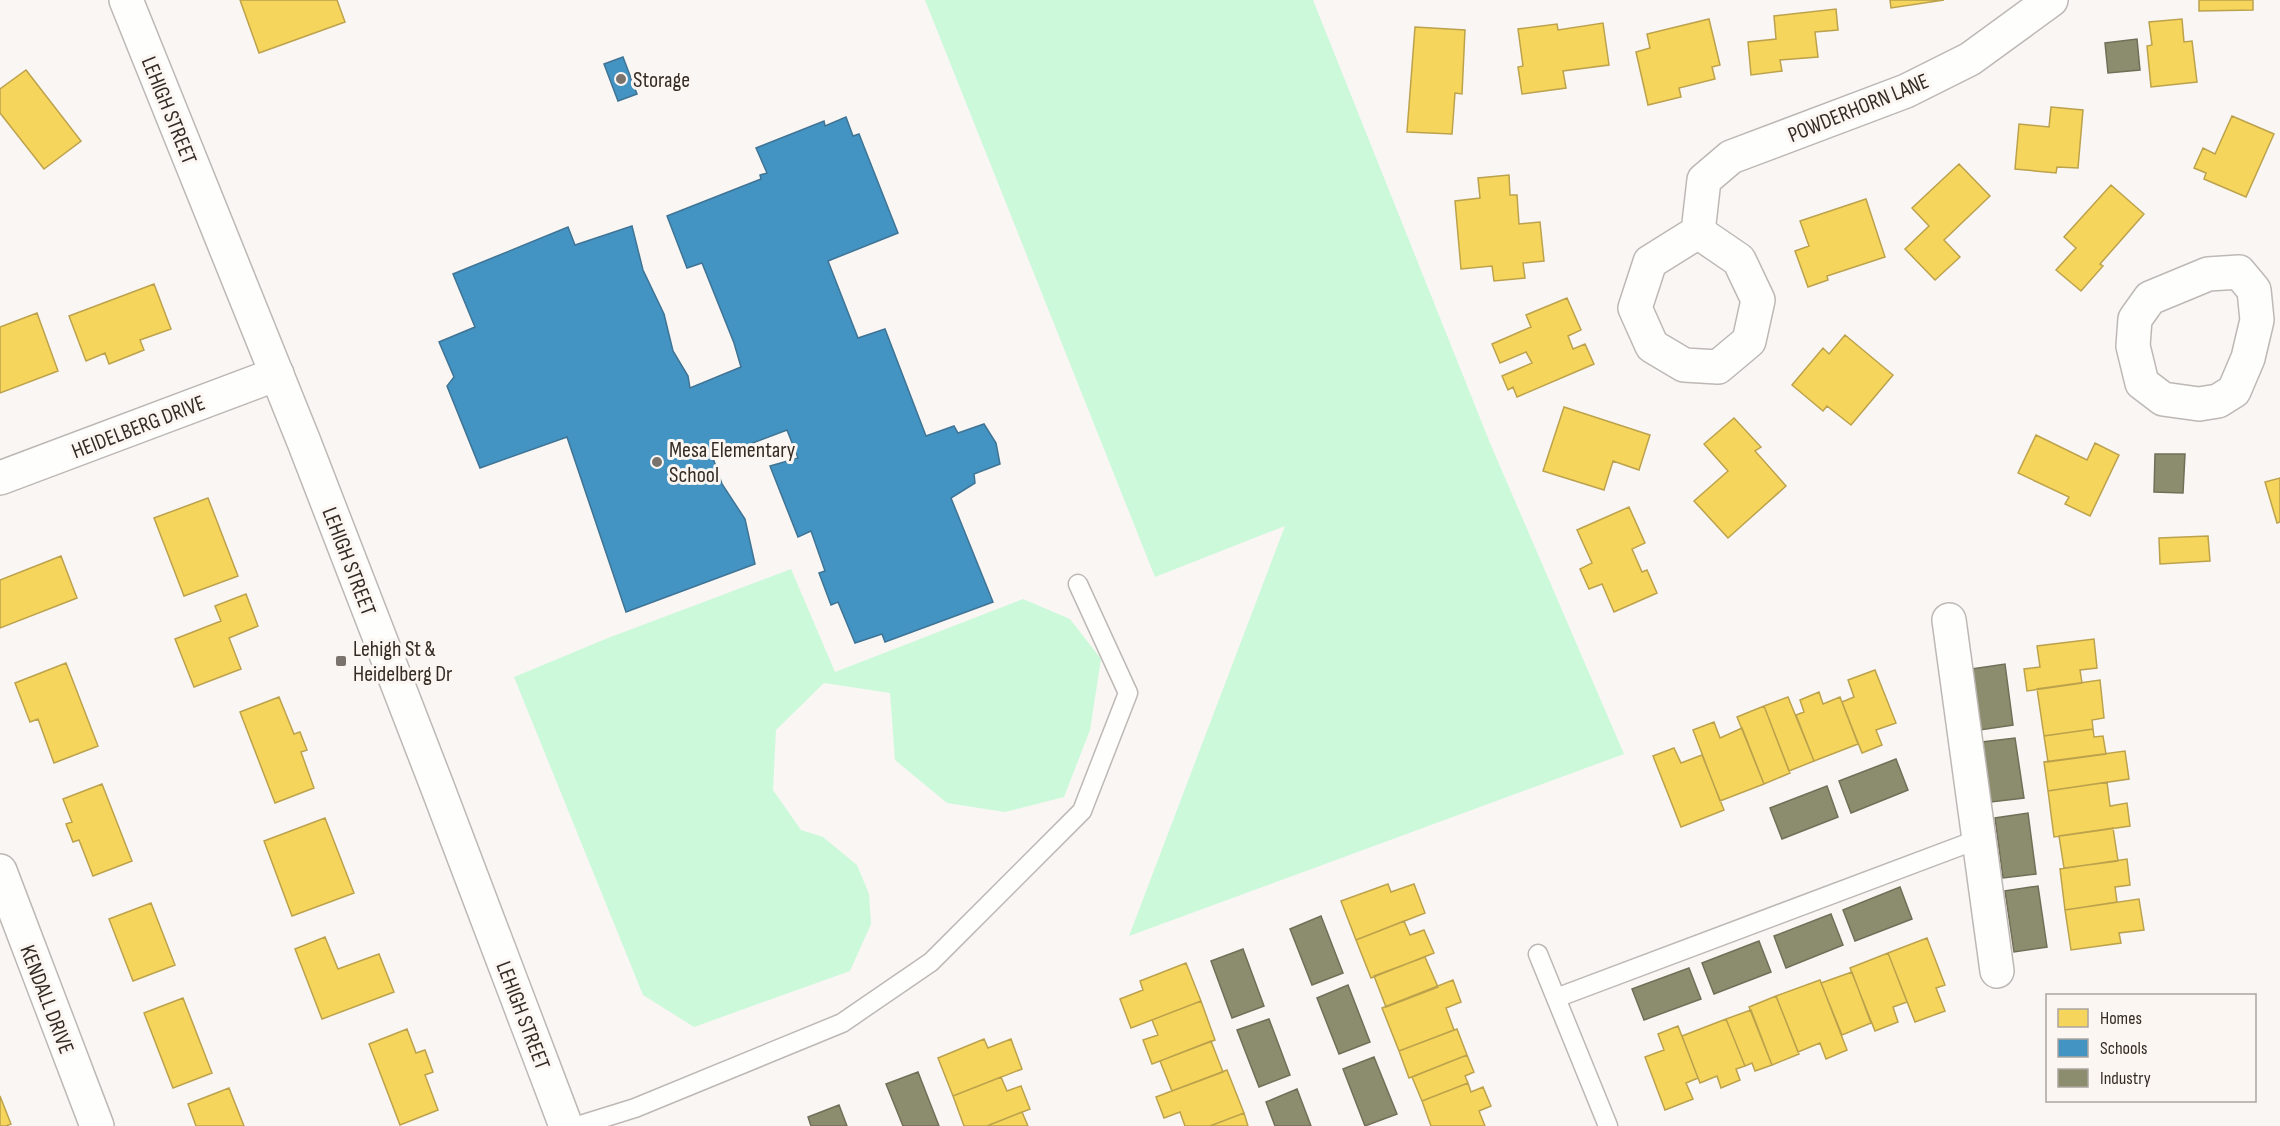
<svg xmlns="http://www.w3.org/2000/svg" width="2280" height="1126" font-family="'Sofia Sans Condensed',sans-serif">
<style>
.green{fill:#ccf9da}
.homes{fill:#f6d55c;stroke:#bca24c;stroke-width:1.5}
.schools{fill:#4393c3;stroke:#3f7494;stroke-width:1.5}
.industry{fill:#8c8c6e;stroke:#726f58;stroke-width:1.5}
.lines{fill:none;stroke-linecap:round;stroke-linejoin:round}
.service-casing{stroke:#beb8b5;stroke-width:21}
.minor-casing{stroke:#beb8b5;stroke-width:36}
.tertiary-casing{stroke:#beb8b5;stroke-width:36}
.service{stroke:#fefefd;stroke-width:18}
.minor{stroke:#fefefd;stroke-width:33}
.tertiary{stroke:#fefefd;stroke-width:33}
.poi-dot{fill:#7a726d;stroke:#fbf6f2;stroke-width:2}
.labels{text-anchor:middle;stroke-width:6;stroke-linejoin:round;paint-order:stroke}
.poi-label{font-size:22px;fill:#352b25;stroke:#fbf6f2;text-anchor:start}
.street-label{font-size:22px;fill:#352b25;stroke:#fbf6f2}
</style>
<rect width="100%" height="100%" fill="#f9f6f4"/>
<path class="green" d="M925 0H1313L1490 443 1624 754 1129 936 1285 526 1155 577Z
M791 569 835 672 1023 599 1070 619 1101 659 1090 730 1064 797 1005 812 947 803 895 760 890 693 824 683 776 730 773 790 801 830 823 837 857 865 869 894 871 924 850 971 694 1027 643 995 514 677 608 638Z"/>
<path class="homes" d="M240 0H337L345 22 259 53Z
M1890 0H1944L1891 8Z
M2199 0H2253V10L2199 11Z
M1836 9 1838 30 1815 32 1818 57 1780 60 1782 71 1751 75 1748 42 1776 39 1774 16Z
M1709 19 1720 65 1712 67 1715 79 1679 88 1681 97 1648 105 1636 52 1650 48 1647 34Z
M2182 19 2184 42 2192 41 2197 82 2151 87 2147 46 2152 45 2149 22Z
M1603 23 1609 65 1563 71 1566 88 1522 94 1518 67 1523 66 1518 29 1557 24 1558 30Z
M1415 27 1465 30 1462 94 1455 93 1452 134 1407 132Z
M26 70 81 141 44 169 0 113V89Z
M2051 107 2083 110 2078 168 2057 167 2056 173 2015 169 2019 124 2049 127Z
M2232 116 2274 134 2246 197 2204 179 2206 173 2194 168 2203 148 2215 154Z
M1959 164 1990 196 1944 240 1960 257 1935 280 1905 249 1929 226 1912 208Z
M1509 175 1510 195H1517L1519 224 1540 222 1544 261 1523 263 1525 278 1494 281 1492 266 1461 269 1455 201 1480 198 1478 178Z
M2111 185 2144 214 2100 264 2103 266 2081 291 2056 270 2076 248 2064 237Z
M1866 199 1885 257 1827 276 1828 280 1808 287 1795 251 1809 246 1800 221Z
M154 284 171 329 140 340 144 350 109 364 105 353 86 361 69 316Z
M1567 298 1581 330 1568 336 1573 349 1585 344 1594 364 1517 397 1513 387 1508 390 1502 376 1532 363 1526 352 1500 363 1492 344 1531 327 1526 315Z
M37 313 58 371 0 393V327Z
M1845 335 1893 375 1851 425 1827 406 1823 411 1792 385 1823 348 1829 354Z
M1564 407 1650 435 1639 470 1613 461 1604 490 1543 471Z
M1734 418 1761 447 1755 451 1786 486 1728 538 1694 501 1728 471 1704 444Z
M2036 435 2087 460 2095 443 2119 455 2090 516 2065 504 2069 497 2018 473Z
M2280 478V522L2277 523 2265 482Z
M208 498 238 576 184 596 154 518Z
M1629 507 1645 543 1632 549 1642 572 1647 570 1657 593 1614 612 1602 584 1589 589 1580 569 1592 563 1577 530Z
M2208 536 2210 561 2160 564 2159 538Z
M61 556 77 598 0 628V580Z
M246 594 258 626 229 638 241 669 194 687 175 639 221 621 215 606Z
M2094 639 2097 668 2080 670 2082 683 2027 691 2024 669 2040 667 2037 646Z
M66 663 98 746 54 763 38 719 30 722 15 683Z
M1875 670 1896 723 1876 730 1882 745 1862 753 1842 702 1854 697 1848 680Z
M2100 680 2104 718 2092 720 2093 729 2044 736 2037 689Z
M1819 692 1823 704 1840 697 1858 744 1814 761 1796 715 1804 712 1800 700Z
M279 697 294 734 300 732 307 750 301 752 314 788 275 803 240 712Z
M1788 697 1814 761 1789 771 1764 706Z
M1764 706 1790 773 1764 784 1737 717Z
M1714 722 1720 738 1742 728 1764 784 1720 801 1693 730Z
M2093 729 2094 737 2103 736 2106 754 2048 762 2044 736Z
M1674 748 1681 763 1702 755 1724 810 1681 827 1653 756Z
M2125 751 2129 779 2048 791 2044 762Z
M2107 782 2110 806 2127 803 2130 826 2054 837 2048 791Z
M102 784 132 861 93 876 79 840 73 842 66 824 72 822 63 799Z
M325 818 354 893 292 916 264 841Z
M2113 828 2118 861 2064 868 2059 836Z
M2127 859 2130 885 2115 887 2117 902 2065 910 2060 869Z
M1388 884 1391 892 1414 884 1425 913 1356 940 1341 901Z
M2139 899 2144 930 2119 933 2121 943 2071 950 2065 910Z
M151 903 175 965 133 981 109 919Z
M1404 921 1410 935 1424 930 1434 953 1371 978 1356 940Z
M325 937 338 969 379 954 394 992 322 1019 295 949Z
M1927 938 1945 985 1936 988 1945 1011 1915 1022 1888 953Z
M1888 953 1907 1002 1893 1007 1898 1022 1875 1031 1850 968Z
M1425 957 1438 987 1386 1007 1374 976Z
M1186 963 1201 1001 1131 1028 1120 999 1143 990 1140 981Z
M1852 972 1871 1023 1842 1035 1821 983Z
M1453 980 1461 1002 1446 1008 1454 1030 1399 1051 1382 1008Z
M1820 980 1847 1050 1826 1059 1820 1043 1798 1052 1776 996Z
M1776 996 1799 1054 1772 1065 1749 1007Z
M183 998 212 1073 173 1088 144 1013Z
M1201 1001 1215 1040 1152 1064 1143 1040 1158 1035 1152 1020Z
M1751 1010 1772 1065 1755 1071 1752 1063 1745 1066 1726 1019Z
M1726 1019 1745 1066 1736 1069 1740 1080 1721 1088 1717 1076 1700 1083 1682 1036Z
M1678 1026 1698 1078 1686 1083 1693 1099 1665 1110 1645 1057 1664 1050 1658 1034Z
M407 1029 416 1053 425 1050 433 1072 425 1075 438 1110 400 1125 369 1044Z
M1457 1029 1467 1055 1409 1078 1399 1051Z
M984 1039 988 1048 1011 1039 1022 1069 953 1096 938 1058Z
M1211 1041 1223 1072 1172 1091 1160 1061Z
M1467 1055 1474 1072 1465 1076 1468 1083 1422 1101 1412 1077Z
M1227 1070 1244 1113 1210 1126H1185L1180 1112 1164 1118 1156 1097Z
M1001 1077 1007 1091 1021 1086 1030 1109 987 1126H964L953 1096Z
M1468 1083 1471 1092 1483 1087 1491 1106 1479 1111 1485 1126H1431L1422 1101Z
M229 1088 244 1126H196L188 1104Z
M0 1096 11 1124 6 1126H0Z
M1022 1112 1028 1126H987Z
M1244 1113 1248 1126H1210Z"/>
<path class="schools" d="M623 57 637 94 618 101 604 64Z
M846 117 853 136 859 134 898 233 828 261 858 338 885 329 926 436 954 426 958 433 984 424 996 443 1000 464 974 474 975 483 951 498 993 602 885 642 882 634 855 643 838 602 831 605 819 573 825 571 811 531 798 537 770 466 798 458 787 430 713 458 722 484 745 519 755 564 626 612 567 437 480 468 447 386 454 377 439 342 475 327 453 274 568 227 575 245 632 226 643 270 664 314 673 351 688 376 690 388 741 367 734 343 702 263 687 268 667 216 761 179 760 175 767 173 756 148 824 121 825 126Z"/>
<path class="industry" d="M2137 39 2140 70 2108 73 2105 43Z
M2155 454H2185L2183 493 2154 492Z
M2005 664 2013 725 1980 730 1972 669Z
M2015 738 2024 798 1991 802 1982 742Z
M1896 759 1908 790 1851 813 1839 781Z
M1827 786 1838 817 1782 839 1770 808Z
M2028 813 2036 874 2003 878 1995 818Z
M2038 886 2047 947 2014 952 2005 891Z
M1900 887 1912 919 1855 941 1843 910Z
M1831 914 1843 945 1786 968 1774 936Z
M1321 916 1343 973 1312 985 1290 929Z
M1759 941 1771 972 1714 994 1702 963Z
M1243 949 1264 1006 1232 1018 1211 961Z
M1689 968 1701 999 1644 1020 1632 989Z
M1348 985 1370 1042 1339 1054 1317 998Z
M1269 1019 1290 1075 1259 1087 1237 1030Z
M1374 1057 1397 1114 1365 1126 1343 1069Z
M918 1072 939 1126H903L886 1084Z
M1297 1089 1311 1126H1275L1266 1102Z
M839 1105 847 1126H811L808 1117Z"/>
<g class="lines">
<g class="service-casing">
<path id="service" d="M1538 954 1608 1126
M1556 998 1979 839
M577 1126 635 1108 842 1023 931 962 1082 811 1128 693 1078 584"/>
</g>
<g class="minor-casing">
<path id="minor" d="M1698 232 1704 180 1731 157 1906 91 1970 59 2051 0
M1698 232 1739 260 1758 300 1749 341 1718 367 1684 365 1652 346 1635 308 1650 262Z
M2239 272 2254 290 2257 320 2248 358 2234 391 2218 401 2199 404 2163 399 2142 383 2133 346 2135 319 2150 298 2208 274Z
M0 478 277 374
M1949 620 1997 971
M0 871 97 1126"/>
</g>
<g class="tertiary-casing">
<path id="tertiary" d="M126 0 304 442 437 786 566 1126"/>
</g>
<use href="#service" class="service"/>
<use href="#minor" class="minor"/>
<use href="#tertiary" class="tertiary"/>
</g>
<g class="poi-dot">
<circle cx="621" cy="79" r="6"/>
<circle cx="657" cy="462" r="6"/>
<rect x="335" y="655" width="12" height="12" rx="3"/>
</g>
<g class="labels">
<g class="poi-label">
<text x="633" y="87">Storage</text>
<text x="669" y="457">Mesa Elementary<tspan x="669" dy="25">School</tspan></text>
<text x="353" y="656">Lehigh St &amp;<tspan x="353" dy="25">Heidelberg Dr</tspan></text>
</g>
<g class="street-label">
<text transform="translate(1858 107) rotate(-22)" y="8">POWDERHORN LANE</text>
<text transform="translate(170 110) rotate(68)" y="8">LEHIGH STREET</text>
<text transform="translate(138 426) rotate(-21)" y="8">HEIDELBERG DRIVE</text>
<text transform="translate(350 561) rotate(69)" y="8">LEHIGH STREET</text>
<text transform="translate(48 999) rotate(69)" y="8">KENDALL DRIVE</text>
<text transform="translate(524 1015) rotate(69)" y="8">LEHIGH STREET</text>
</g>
</g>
<rect x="2046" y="994" width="210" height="108" fill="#fbf6f2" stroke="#aca5a0" stroke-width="1.5"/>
<rect x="2058" y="1009" width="30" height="18" fill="#f6d55c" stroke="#aca5a0" stroke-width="1.5"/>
<text x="2100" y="1024" font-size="18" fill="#352b25">Homes</text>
<rect x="2058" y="1039" width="30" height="18" fill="#4393c3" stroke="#aca5a0" stroke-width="1.5"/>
<text x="2100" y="1054" font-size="18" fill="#352b25">Schools</text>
<rect x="2058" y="1069" width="30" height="18" fill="#8c8c6e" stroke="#aca5a0" stroke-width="1.5"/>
<text x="2100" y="1084" font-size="18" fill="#352b25">Industry</text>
</svg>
